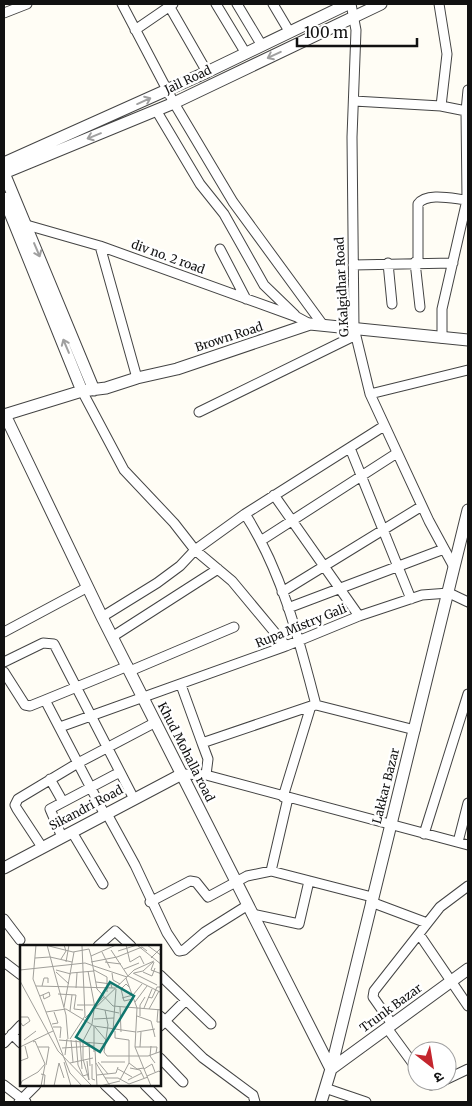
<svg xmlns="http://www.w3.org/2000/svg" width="472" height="1106" font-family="Merriweather,'Noto Sans Devanagari',serif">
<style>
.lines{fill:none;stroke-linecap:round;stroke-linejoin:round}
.minor-casing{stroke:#444;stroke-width:11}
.tertiary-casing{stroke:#444;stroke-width:13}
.minor{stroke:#fff;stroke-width:9}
.tertiary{stroke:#fff;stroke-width:11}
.oneway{stroke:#a0a0a0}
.labels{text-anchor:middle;stroke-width:5;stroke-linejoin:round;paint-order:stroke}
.street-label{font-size:12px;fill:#111;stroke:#fff}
.inset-road{fill:none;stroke:#a09f9a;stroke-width:1}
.view{fill:#0f766e;fill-opacity:0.15;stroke:#0f766e;stroke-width:2.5}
.inset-edge{fill:none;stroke:#111;stroke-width:2.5}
</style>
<rect width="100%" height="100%" fill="#fffdf5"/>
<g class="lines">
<g class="minor-casing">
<path id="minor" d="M122 4 174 103 233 202 323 325
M168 4 207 72
M216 4 245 52
M237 4 261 44
M273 4 289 31
M351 4 356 30 352 137 354 328 370 394 429 521 454 567
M4 13 27 4
M135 30 173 4
M354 101 441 106 447 54 439 4
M441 106 466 111 468 90
M156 110 200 184 224 214 264 285 295 315
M23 224 100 246 297 317 310 324
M100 246 137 378
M220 249 246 299
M415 262 420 307
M418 262V204C427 192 454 199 467 200
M388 263 392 304
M353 265 453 263
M442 338V309L467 200 466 111
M82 391 124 470 174 523 195 550 232 581 286 646
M370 394 468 370
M199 412 356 335
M350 448 411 599
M274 495 359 616
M245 514C282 571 299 640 316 705
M262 540 397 453
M282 592 422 506
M288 608 444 549
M102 617 157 583 180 566 195 550 245 514 384 426
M4 632 88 587
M112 637 218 569
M4 662 43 643 54 644 134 799
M130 671 234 627
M4 672 25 705 30 706 45 700 105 815
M181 685 202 743
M45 700 128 666
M311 706 316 705 415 730
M60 727 286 646 359 616 422 595 449 593 468 602
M182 774 206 775 468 845
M206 775 208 759 202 743 311 706 283 797
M50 779 63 802
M107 814 135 865 167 933 179 951 184 950 205 932 248 905
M72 832 103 884
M424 834 468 694
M62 837 50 809 120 772
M458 842 468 803
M42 847 17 809 15 805 18 799 78 763 156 722
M271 871 288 798
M150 902 190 881 196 882 208 897 247 876 271 871 372 897
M371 902 427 923
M252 914 299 924 309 881
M4 919 20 940
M419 934 468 1006
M98 946 115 931 131 946
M4 962 21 975
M160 975 211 1024
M160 1016 203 1058 253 1095 255 1102
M392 1024 373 997 374 991 440 907 468 886
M160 1026 186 1000
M387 1028 417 1069
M12 1034 21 1043
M4 1043 21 1025
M160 1058 183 1082
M447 1079 468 1069
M426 1081 431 1085 443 1081
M4 1085 26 1102
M105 1085 123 1102
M145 1085 162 1102
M325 1088 366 1102
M19 1102 36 1085"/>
</g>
<g class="tertiary-casing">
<path id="tertiary" d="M4 163 207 72 348 4
M4 173 174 103 381 4
M4 173 94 390
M4 198 82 391
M4 415 82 391 106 388 137 378 177 369 310 324 468 340
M5 415 102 617 331 1069
M4 868 182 774
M331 1069 468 969
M321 1102 331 1069 468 510"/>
</g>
<use href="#minor" class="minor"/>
<use href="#tertiary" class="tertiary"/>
</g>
<defs><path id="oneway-shaft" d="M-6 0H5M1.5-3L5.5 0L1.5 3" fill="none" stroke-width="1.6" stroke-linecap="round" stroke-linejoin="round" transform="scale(1.25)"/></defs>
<g class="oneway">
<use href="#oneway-shaft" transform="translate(274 55) rotate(155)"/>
<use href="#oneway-shaft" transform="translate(144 101) rotate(-24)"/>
<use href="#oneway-shaft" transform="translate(94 136) rotate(158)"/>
<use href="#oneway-shaft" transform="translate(37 250) rotate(67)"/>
<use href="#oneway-shaft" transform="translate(66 346) rotate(-113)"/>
</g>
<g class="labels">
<g class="street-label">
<text transform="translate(188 80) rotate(-25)" y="4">Jail Road</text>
<text transform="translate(168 257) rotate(20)" y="4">div no. 2 road</text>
<text transform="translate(342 287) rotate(-93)" y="4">G.Kalgidhar Road</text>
<text transform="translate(229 337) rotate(-18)" y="4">Brown Road</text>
<text transform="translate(301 626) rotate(-22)" y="4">Rupa Mistry Gali</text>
<text transform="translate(186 752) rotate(63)" y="4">Khud Mohalla road</text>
<text transform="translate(386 786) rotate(-76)" y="4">Lakkar Bazar</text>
<text transform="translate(86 808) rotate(-28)" y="4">Sikandri Road</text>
<text transform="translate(391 1008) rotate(-36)" y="4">Trunk Bazar</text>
</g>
</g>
<g transform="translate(20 945)">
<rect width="141" height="141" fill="#fffdf5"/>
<path class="inset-road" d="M16 0 13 34 50 128 62 141M25 0 53 7 69 4 71 11 96 0M27 0 46 70 48 94M106 0 110 17 120 11 124 19M117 0 142 20M127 0 142 11M91 5 108 31 142 48M98 6 117 0M82 7 90 23M71 11 77 44 93 61 142 65M97 12 122 2 127 6M15 13 30 12 52 17M131 13 142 2M41 14 46 6 44 0M46 17 49 0M71 17 97 12M85 17 101 19M134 17 131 25 142 29M104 24 119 18M0 25 65 18 107 32M36 25 51 29M74 25 87 32V47M68 26 75 63 99 68M36 27 49 39M123 27 132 31 135 23M51 28 74 26M92 28 93 35 100 39M113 28 137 40M114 28 123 26 133 17M106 33 117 63 115 102 131 141M0 36 38 106 72 141M76 37 91 39 92 43M16 41 95 43M22 41 24 33H28V38M109 42 106 39 101 44 104 56 113 54M56 43 57 28M38 49 56 50 54 64 63 65M20 51 27 48 29 47 30 51 24 54 23 50M128 52 132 53 137 42H142M102 53 113 50 122 39M115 57 127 41M57 60H75L84 52M44 62 54 7M100 62 101 87M124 63 132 44M129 64 139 46M138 64 137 77H141M50 66 52 50M26 67 46 64 74 81 116 87M117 71 131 76 135 92M120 71V60L125 52M0 72H8L10 76 3 81 0 77M65 73 114 25 134 16M74 74 94 73M32 79 38 78 34 67M74 81V107M33 82H41L40 93M75 82 86 95M93 86 96 44M95 86V93L109 95V118L117 124 124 123M117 87 135 84M50 94 65 71 62 1M4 95 16 86M39 95 86 99M51 95 53 117M56 95 58 120 63 131 69 129M60 96 62 124M63 96 72 79 74 65M69 97 70 121M131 101 130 111 135 118M0 102 33 86M18 102H29L26 120M115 102H137L136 108M120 102 121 87M42 103 74 101M75 105 77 141M84 107 87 111H128L142 106M84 107 88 80 85 65M45 110 47 94M63 114 69 135 67 116M63 114V96M0 116 8 113 5 101M44 117 51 141M78 117 88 129M81 117H105M50 118 73 113M76 118 90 141M72 119V134L75 135M110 123 120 125 124 133M98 124 112 132M124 124 132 119 135 127M21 129 25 130 24 141M77 130 96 128 98 122M127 131 139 126 142 129M85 133H98L109 139 128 132M100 135 109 118M108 135 122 128M0 141 2 136 18 127 25 119 15 96 13 97M21 141 25 120M34 141 39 118 44 133M80 141 100 136"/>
<path class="view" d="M90 37 114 51 80 107 56 92Z"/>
<rect width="141" height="141" class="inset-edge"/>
</g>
<rect width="472" height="1106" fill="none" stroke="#111111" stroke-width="10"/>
<g transform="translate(432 1066) rotate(149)"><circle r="24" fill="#ffffff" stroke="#a0a0a0"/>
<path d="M0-4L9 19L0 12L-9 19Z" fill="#c4262e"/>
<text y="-8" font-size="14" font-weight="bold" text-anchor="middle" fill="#111111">उ</text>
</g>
<path d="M297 38v8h120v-8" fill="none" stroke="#111111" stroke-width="2.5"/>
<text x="304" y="38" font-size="15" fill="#111111" stroke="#ffffff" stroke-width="4" paint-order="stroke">100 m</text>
</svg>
